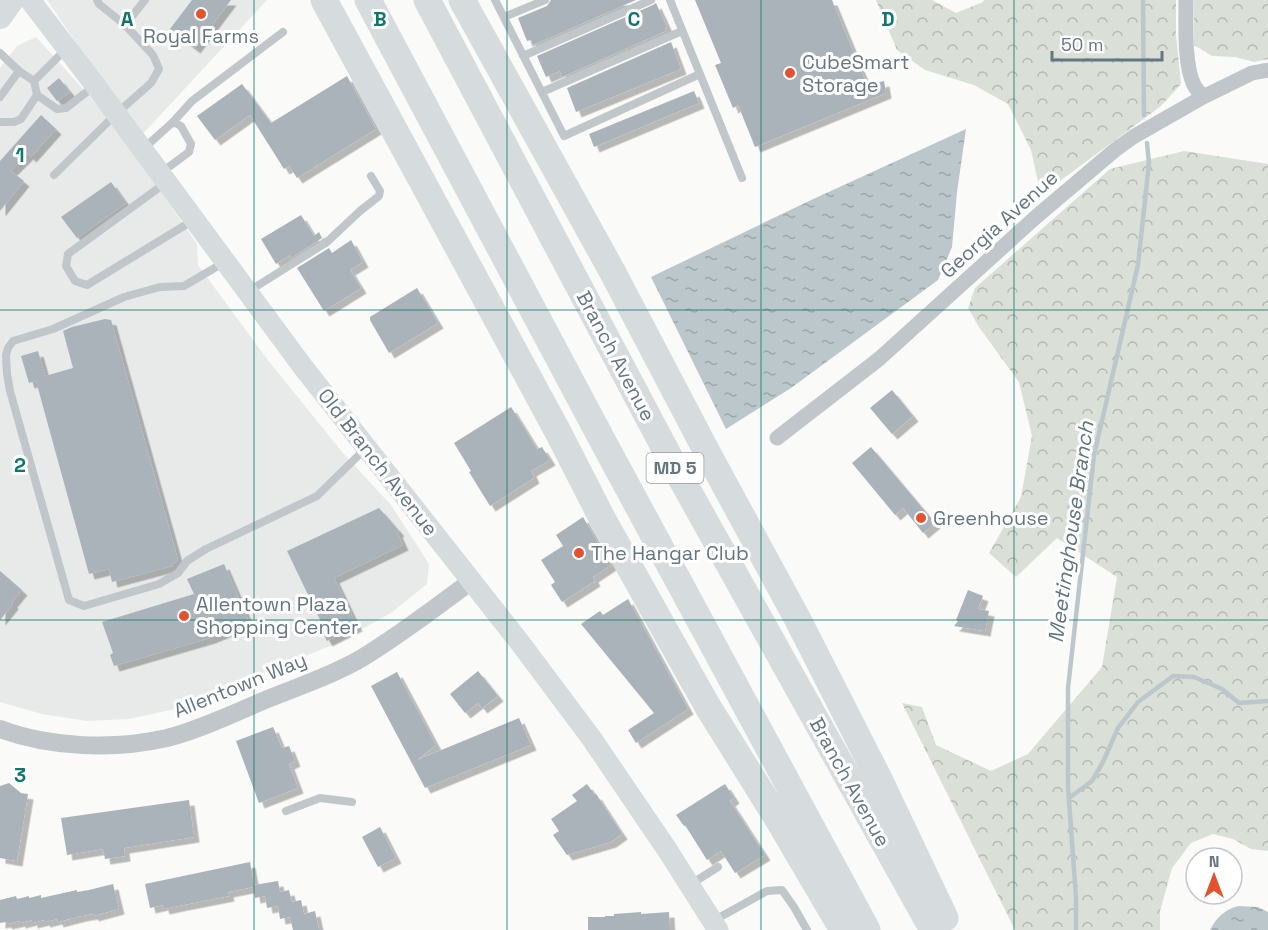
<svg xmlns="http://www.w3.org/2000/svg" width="1268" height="930" font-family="'Space Grotesk',sans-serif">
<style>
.built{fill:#e8e9e9}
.forest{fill:url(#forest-crowns)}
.water{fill:url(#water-ripples)}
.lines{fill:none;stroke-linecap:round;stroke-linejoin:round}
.stream{stroke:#bbc7cb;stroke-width:4.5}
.building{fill:#aab3b9;filter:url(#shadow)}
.service{stroke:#c1c6ca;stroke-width:8}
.minor{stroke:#c1c6ca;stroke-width:15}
.tertiary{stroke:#c1c6ca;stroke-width:18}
.secondary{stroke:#d6dbde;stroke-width:21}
.primary{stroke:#d6dbde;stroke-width:24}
.motorway{stroke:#d6dbde;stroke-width:27}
.grid{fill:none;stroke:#0f766e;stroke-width:1.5;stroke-opacity:0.55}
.poi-dot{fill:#e3532f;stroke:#fff;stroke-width:2}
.labels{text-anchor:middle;stroke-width:6;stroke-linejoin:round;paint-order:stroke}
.shield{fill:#fff;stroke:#939fa8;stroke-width:1.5}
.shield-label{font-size:18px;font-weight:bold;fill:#657682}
.poi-label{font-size:20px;fill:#657682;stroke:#fff;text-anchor:start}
.street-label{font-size:20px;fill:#657682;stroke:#fff}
.water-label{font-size:21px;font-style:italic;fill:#60757c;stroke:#fff}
.grid-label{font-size:20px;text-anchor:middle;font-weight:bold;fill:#0f766e;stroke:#fff;stroke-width:6;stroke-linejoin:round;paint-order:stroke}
</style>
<defs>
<pattern id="forest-crowns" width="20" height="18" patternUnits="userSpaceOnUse" patternTransform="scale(1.5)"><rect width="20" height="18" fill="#dadfd7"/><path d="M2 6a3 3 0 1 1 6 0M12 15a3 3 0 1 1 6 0" fill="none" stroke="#b4b9b4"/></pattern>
<pattern id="water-ripples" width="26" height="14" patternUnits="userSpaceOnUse" patternTransform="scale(1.5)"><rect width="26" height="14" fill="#bbc7cb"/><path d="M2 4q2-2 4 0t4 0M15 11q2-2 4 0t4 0" fill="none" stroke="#9ca6aa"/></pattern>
<filter id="shadow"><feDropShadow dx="5.5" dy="5.5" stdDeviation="0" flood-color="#0004"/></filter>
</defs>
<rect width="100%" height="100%" fill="#fafaf8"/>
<path class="built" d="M47 0H267L140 137Z
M36 37 85 91 131 148 197 244 198 265 267 359 342 452 391 505 429 564 427 584 391 613 337 643 180 708 129 719 87 721 42 714 0 702V68L17 46Z"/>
<path class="forest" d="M876 0H932L956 13 983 2 984 0H1176V35L1181 84 1161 106 1041 195 1031 150 1008 104 974 85 925 70 897 50Z
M1194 0H1268V59L1254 62 1235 57 1212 56 1194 45Z
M1184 151 1268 164V851L1251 849 1233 839 1213 834 1191 843 1172 868 1160 911V930H1015L902 703 922 707 936 745 991 771 1028 754 1102 667 1117 577 1057 538 1016 577 989 553 1021 497 1032 436 1019 382 979 327 968 308 975 288 1110 169Z"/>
<path class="water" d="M966 129 957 192 952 247 938 280 791 388 726 429 651 277 809 201Z
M1238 906 1258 907 1268 912V930H1210C1216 918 1224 910 1238 906Z"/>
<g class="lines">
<path class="stream" d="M1143 0 1144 115
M1069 798 1092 781 1103 762 1118 728 1138 702 1173 676 1194 677 1222 689 1239 703 1268 701
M1076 930V897L1068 787V688L1094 455 1138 265 1149 163 1147 143"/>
</g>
<path class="building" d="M192 0H231L195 48 170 29Z
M551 0H636L533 45 531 40 527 41 518 18 547 6Z
M695 0H832L867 85 884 81 886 93 755 147 738 105 733 108 715 65 721 63Z
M656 3 667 27 665 28 666 31 562 77 560 71 546 77 537 56 653 5Z
M671 42 681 69 576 112 567 88Z
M347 76 376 129 297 178 289 166 284 169 250 115 215 140 197 116 242 84 271 123Z
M59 78 70 92 57 101 47 88Z
M694 91 699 103 594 147 589 134Z
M41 115 56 129 31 157 28 154 11 171 24 181 0 211V161Z
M111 182 126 203 77 238 61 217Z
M301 215 314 236 319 232 322 238 291 258 290 255 276 264 261 239Z
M351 240 363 262 350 270 361 288 324 311 297 268 329 248 332 253Z
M417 288 438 323 389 353 370 320V317Z
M105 319 111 320 178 560 172 566 112 582 109 569 89 574 36 381 29 383 21 356 38 351 45 376 73 368 63 331 72 327Z
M892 390 913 416 892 434 870 408Z
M511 407 537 449 542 447 550 460 531 471 534 478 490 506 469 472 471 471 454 443Z
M871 447 935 523 923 533 903 508 895 515 852 463Z
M379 508 399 531 397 532 403 545 334 578 357 626 327 641 321 630 324 628 287 551Z
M583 517 611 565 593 577 595 581 562 602 551 585 555 582 541 560 563 546 556 535Z
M224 564 249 622 210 638 114 666 110 655 113 653 102 622 194 594 187 579Z
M0 571 22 590 12 602 13 604 0 620Z
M968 590 983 596 978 609 989 611 985 631 954 626 958 621 956 620Z
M628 599 688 709 636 743 628 730 654 713 581 624 600 611 603 615Z
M478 671 498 696 482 708 478 703 465 713 450 694Z
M397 672 436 745 417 760 519 718 531 745 425 788 371 686Z
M273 727 282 748 289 746 295 761 289 764 298 788 259 803 236 741Z
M9 783 21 793 28 794 17 861 0 858V786Z
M587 784 595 795 596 794 622 834 611 842 567 855 553 835 559 831 551 819 577 801 572 795Z
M725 784 734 798 730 801 765 855 735 873 721 851 707 860 685 825 684 826 676 815Z
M189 800 194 837 124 848 125 856 105 859 103 849 67 855 61 818Z
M380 827 396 858 378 867 362 837Z
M250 862 254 885 278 881 280 892 289 890 292 902 301 900 304 914 315 911 319 930H293L290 917 280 919 278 906 267 908 265 896 255 898 253 887 228 892 229 896 178 906 164 909 163 905 150 908 145 884Z
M113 884 119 909 93 916V914L81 916 58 922 57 919 45 922 44 920 32 923V920L20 923V921L7 924 6 922 0 923V900L16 896 17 899 29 896V898L41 895V898L77 890V892L89 890Z
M641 912V914L669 912 670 930H588V917H605V916H614V914Z"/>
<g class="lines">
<path class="service" d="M495 0 564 136 700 74
M670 0 742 178
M504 17 545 0
M125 25 145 0
M0 53 19 71 34 81 66 49
M523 56 651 0
M34 81 37 95 57 109 66 108 93 87
M542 92 682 31
M0 97 19 71
M0 122H14L21 119 37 95
M173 122 192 101 283 32
M143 149 173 122 181 126 191 144 189 152 162 172
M54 175 116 114 151 83 159 69 153 55 125 25 99 4 97 0
M164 184 68 254 66 266 75 281 87 285 192 221
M223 263 184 286 160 287 124 297 53 329 13 341 8 348 6 355 7 374 10 391 69 600 84 606 159 584 178 573 187 561 206 549 317 496 365 449
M249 291 327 242 360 211 379 196 380 191 371 176
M286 811 320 798 352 802
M691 884 718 867
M713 921 767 891 782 890 794 907 807 930"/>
<path class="minor" d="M1186 0C1186 23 1184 66 1194 85 1196 89 1200 93 1203 97
M777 438 879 359 1037 216 1115 150 1133 137 1203 97 1252 73 1268 70"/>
<path class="tertiary" d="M0 729C50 748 115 750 167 738 202 729 236 712 270 698 300 686 333 675 362 658 400 635 435 608 470 582"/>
<path class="secondary" d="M30 0 95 85 303 367 521 644 592 739 668 851 718 930"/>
<path class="primary" d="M0 17 12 0"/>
<path class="motorway" d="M324 0 558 432 602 518 708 707 779 821 843 930
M368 0 606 447 867 930
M427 0 672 462 933 930
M462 0 612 271 708 454 797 618 880 781 945 918"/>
</g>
<path class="grid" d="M254 0V930M507 0V930M761 0V930M1014 0V930M0 310H1268M0 620H1268"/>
<g class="poi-dot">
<circle cx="201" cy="14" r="6"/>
<circle cx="790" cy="73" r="6"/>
<circle cx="921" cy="518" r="6"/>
<circle cx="579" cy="553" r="6"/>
<circle cx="184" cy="616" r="6"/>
</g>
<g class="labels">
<rect class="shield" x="646.5" y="453" width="57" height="30" rx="4.5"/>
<g class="shield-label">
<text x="675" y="474">MD 5</text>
</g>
<g class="poi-label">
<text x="201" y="43" text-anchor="middle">Royal Farms</text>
<text x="802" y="69">CubeSmart<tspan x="802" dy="23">Storage</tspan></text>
<text x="933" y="525">Greenhouse</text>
<text x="591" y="560">The Hangar Club</text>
<text x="196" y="611">Allentown Plaza<tspan x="196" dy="23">Shopping Center</tspan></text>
</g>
<g class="street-label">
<text transform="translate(999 224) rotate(-42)" y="7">Georgia Avenue</text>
<text transform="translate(616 356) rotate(62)" y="7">Branch Avenue</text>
<text transform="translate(378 462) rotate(52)" y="7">Old Branch Avenue</text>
<text transform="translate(240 685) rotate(-22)" y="7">Allentown Way</text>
<text transform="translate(850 782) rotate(61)" y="7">Branch Avenue</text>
</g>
<g class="water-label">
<text transform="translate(1071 532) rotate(-82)" y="7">Meetinghouse Branch</text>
</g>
</g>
<g class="grid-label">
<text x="127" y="26">A</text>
<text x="380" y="26">B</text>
<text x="634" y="26">C</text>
<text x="888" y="26">D</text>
<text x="20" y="162">1</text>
<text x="20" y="472">2</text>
<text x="20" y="782">3</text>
</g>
<g transform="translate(1214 876)"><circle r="28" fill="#ffffff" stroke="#c1c8cd" stroke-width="1.5"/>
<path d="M0-4.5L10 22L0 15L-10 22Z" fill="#e3532f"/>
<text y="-9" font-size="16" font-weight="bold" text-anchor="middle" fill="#657682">N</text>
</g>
<path d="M1052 51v9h110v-9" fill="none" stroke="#657682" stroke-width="3"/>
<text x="1061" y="51" font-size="18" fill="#657682" stroke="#ffffff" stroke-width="4.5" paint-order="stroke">50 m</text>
</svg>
